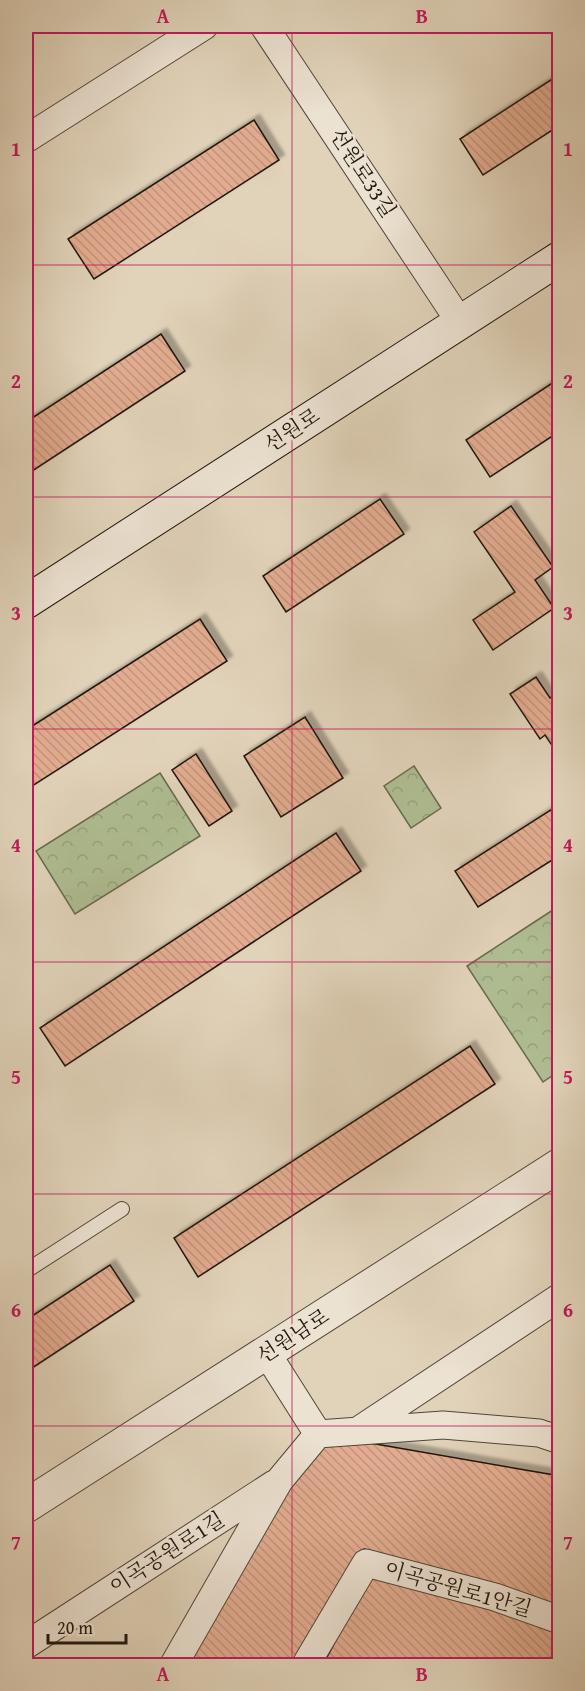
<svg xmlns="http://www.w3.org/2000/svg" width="585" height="1691" font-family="'Gentium Book Plus','Noto Serif KR',serif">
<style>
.park{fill:url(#park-crowns);stroke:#686a50;stroke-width:1.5}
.building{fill:url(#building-back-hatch);stroke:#20170e;stroke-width:1.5;filter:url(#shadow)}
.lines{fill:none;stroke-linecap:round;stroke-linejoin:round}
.service-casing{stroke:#504639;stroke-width:16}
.minor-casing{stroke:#504639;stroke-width:29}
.tertiary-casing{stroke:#504639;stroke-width:35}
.secondary-casing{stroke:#20170e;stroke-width:35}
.service{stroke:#ece2d2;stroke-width:14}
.minor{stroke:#ece2d2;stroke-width:27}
.tertiary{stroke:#ece2d2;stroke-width:33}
.secondary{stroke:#ece2d2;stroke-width:33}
.grid{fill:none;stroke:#c2185b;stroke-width:1.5;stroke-opacity:0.55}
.labels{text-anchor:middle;stroke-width:5;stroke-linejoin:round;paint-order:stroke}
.street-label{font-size:21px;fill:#20170e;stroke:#ece2d2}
.neatline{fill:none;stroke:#c2185b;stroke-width:2}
.grid-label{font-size:20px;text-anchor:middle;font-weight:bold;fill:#c2185b}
</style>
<defs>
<pattern id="park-crowns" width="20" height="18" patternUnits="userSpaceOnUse" patternTransform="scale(1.5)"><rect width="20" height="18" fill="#afbd92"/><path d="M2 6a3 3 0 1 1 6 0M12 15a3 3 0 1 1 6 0" fill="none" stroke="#96a27d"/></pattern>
<pattern id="building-back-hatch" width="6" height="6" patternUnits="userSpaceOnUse" patternTransform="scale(1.5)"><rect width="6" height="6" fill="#e3ac90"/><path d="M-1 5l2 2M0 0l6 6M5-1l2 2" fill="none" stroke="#c2937b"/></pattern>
<filter id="shadow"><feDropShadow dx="5.5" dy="-5.5" stdDeviation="1.5" flood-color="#0004"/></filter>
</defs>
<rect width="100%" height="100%" fill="#e1d3ba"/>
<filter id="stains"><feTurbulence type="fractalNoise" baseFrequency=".00333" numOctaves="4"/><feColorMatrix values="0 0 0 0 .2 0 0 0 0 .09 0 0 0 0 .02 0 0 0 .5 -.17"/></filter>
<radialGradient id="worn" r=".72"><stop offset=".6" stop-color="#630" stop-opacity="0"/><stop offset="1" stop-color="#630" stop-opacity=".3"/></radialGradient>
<path class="park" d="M414 766 441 808 411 828 384 786Z
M160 773 200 836 75 914 36 851Z
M559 906V1071L543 1082 467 966Z"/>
<path class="building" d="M560 74V125L483 175 460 139Z
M254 120 279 160 94 279 68 239Z
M161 334 185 371 26 475V422Z
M560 378V431L490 477 466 440Z
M380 499 404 534 286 612 263 576Z
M511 506 553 567 535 580 554 608 493 650 473 620 515 592 474 532Z
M200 619 227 661 26 790V730Z
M536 677 550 698 560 692V757L545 735 540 739 510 694Z
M305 717 343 778 281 817 244 756Z
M196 754 232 811 209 826 172 770Z
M560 804V855L478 907 455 871Z
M336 833 361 871 65 1066 40 1028Z
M470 1046 495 1084 198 1277 174 1238Z
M110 1265 134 1301 26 1372V1320Z
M318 1434 560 1476V1613L364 1549 296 1666H177Z
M373 1571 560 1628V1666H333L325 1661Z"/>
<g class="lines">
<g class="service-casing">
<path id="service" d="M26 1271 122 1209"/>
</g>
<g class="minor-casing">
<path id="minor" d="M264 26 460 322
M26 139 204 26
M266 1352 318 1434
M359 1430 560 1297
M26 1645 274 1484
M173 1666 279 1481 318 1434 443 1425 539 1433 560 1440
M305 1666 366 1563 495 1597 560 1620"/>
</g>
<g class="tertiary-casing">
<path id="tertiary" d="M26 1506 560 1165"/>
</g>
<g class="secondary-casing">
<path id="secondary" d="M26 602 560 258"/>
</g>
<use href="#service" class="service"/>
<use href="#minor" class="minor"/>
<use href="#tertiary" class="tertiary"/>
<use href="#secondary" class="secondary"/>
</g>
<path class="grid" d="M292 26V1666M26 265H560M26 497H560M26 729H560M26 962H560M26 1194H560M26 1426H560"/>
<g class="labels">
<g class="street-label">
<text transform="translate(363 173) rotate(57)" y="7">선원로33길</text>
<text transform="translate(292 430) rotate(-33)" y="7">선원로</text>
<text transform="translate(293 1336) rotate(-33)" y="7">선원남로</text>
<text transform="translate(167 1553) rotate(-33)" y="7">이곡공원로1길</text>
<text transform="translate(458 1589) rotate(16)" y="7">이곡공원로1안길</text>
</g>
</g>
<rect width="585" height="1691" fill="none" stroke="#e1d3ba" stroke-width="66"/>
<path d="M48 1634v9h78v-9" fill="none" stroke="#20170e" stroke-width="3"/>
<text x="57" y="1634" font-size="18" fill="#20170e" stroke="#ece2d2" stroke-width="4.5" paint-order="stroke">20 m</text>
<rect x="33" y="33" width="519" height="1625" class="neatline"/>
<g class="grid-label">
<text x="163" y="23">A</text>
<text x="422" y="23">B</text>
<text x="16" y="156">1</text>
<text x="568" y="156">1</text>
<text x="16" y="388">2</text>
<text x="568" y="388">2</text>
<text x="16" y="620">3</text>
<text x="568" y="620">3</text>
<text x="16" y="852">4</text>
<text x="568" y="852">4</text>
<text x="16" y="1084">5</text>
<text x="568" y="1084">5</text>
<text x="16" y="1317">6</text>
<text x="568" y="1317">6</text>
<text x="16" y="1549">7</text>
<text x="568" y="1549">7</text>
<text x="163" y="1681">A</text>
<text x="422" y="1681">B</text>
</g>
<rect width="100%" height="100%" filter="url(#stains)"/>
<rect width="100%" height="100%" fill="url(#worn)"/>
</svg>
